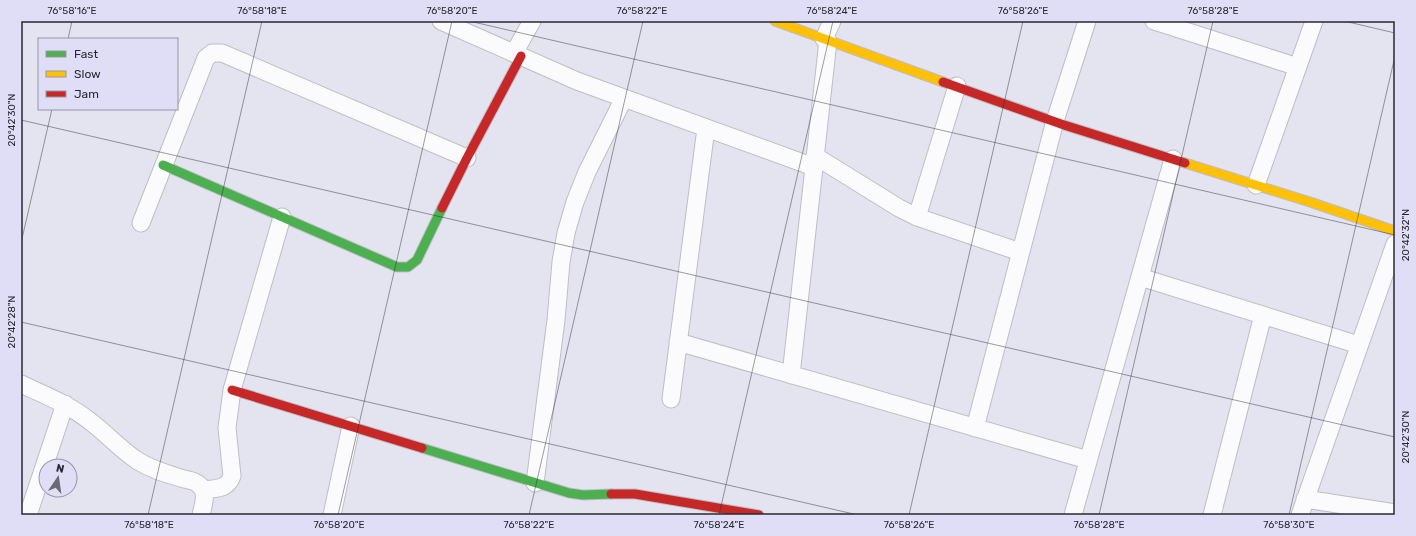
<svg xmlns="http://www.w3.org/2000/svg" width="1416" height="536" font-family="Rubik,sans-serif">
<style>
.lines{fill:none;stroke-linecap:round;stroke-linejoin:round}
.street-casing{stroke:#bebdc7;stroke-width:19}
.fast-casing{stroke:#bebdc7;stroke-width:11}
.slow-casing{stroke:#bebdc7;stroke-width:11}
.jam-casing{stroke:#bebdc7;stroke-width:11}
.street{stroke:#fbfbfd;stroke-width:17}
.fast{stroke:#4caf50;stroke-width:9}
.slow{stroke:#ffc107;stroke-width:9}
.jam{stroke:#c62828;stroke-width:9}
.ticks{fill:none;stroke:#292831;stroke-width:1;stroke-opacity:0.45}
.neatline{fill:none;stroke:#292831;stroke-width:1.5}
.ticks-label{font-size:10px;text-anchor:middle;fill:#292831}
</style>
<rect width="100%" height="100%" fill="#e4e4f0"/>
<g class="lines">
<g class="street-casing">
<path id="street" d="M441 21 577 81 814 167
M1154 21 1298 67
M824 39 832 21
M514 53 532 21
M815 156 899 208 917 217 1020 252
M1256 185 1314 21
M917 217 957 86
M141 223 206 58 212 53H222L467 158
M1140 277 1359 345
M678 342 1088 460
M791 375 828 41
M21 384C45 395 70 405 91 422 107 434 121 450 138 461 152 470 168 474 184 479 188 480 195 481 198 484 209 491 203 505 201 515
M671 399 706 128
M975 428 1055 121 1087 21
M535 483 556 320 561 262 566 233 575 202 587 172 624 98
M204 490C216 488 227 490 232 476L227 428 232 390 282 217
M1305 499 1395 513
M28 515 65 404
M332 515 351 426
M1073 515 1173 159
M1212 515 1263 315
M1300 515 1395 244"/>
</g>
<g class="fast-casing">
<path id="fast" d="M163 165 397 267H408L417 260 442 208
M422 448 569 493 583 495 611 494"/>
</g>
<g class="slow-casing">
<path id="slow" d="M775 21 943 82
M1185 163 1310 202 1395 231"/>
</g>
<g class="jam-casing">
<path id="jam" d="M943 82 1064 125 1185 163
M442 208 467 158 521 56
M232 390 422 448
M611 494H635L759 515"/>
</g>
<use href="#street" class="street"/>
<use href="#fast" class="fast"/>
<use href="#slow" class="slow"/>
<use href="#jam" class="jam"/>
</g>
<path class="ticks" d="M469 21 1395 235M1344 21 1395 33M68 39 72 21M21 120 1395 437M21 243 52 109M21 322 858 515M148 515 262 21M338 515 452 21M529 515 643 21M719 515 833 21M909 515 1023 21M1099 515 1213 21M1289 515 1395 56"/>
<rect width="1416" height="536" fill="none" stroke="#e0def6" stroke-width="44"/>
<rect x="38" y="38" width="140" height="72" fill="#e0def6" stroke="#9795a7"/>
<rect x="46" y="51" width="20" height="6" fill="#4caf50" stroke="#9795a7"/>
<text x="74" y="58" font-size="12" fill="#292831">Fast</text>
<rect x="46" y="71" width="20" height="6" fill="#ffc107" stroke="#9795a7"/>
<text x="74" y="78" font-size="12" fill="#292831">Slow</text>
<rect x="46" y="91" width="20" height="6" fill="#c62828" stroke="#9795a7"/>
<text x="74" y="98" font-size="12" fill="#292831">Jam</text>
<g transform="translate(58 478) rotate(13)"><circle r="19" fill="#e0def6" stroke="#9795a7"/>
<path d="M0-3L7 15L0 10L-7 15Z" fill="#6a6a74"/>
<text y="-6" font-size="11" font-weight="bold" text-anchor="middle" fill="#292831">N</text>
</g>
<rect x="22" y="22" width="1372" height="492" class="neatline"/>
<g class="ticks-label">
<text x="72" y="14">76°58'16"E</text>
<text x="262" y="14">76°58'18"E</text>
<text x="452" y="14">76°58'20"E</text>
<text x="642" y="14">76°58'22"E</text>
<text x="832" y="14">76°58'24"E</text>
<text x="1023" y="14">76°58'26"E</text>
<text x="1213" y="14">76°58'28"E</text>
<text transform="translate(11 120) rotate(-90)" y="4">20°42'30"N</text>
<text transform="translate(1405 235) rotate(-90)" y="4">20°42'32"N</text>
<text transform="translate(11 322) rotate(-90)" y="4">20°42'28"N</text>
<text transform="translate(1405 437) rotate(-90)" y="4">20°42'30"N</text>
<text x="149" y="528">76°58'18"E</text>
<text x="339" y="528">76°58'20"E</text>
<text x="529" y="528">76°58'22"E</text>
<text x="719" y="528">76°58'24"E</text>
<text x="909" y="528">76°58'26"E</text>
<text x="1099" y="528">76°58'28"E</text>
<text x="1289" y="528">76°58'30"E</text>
</g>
</svg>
